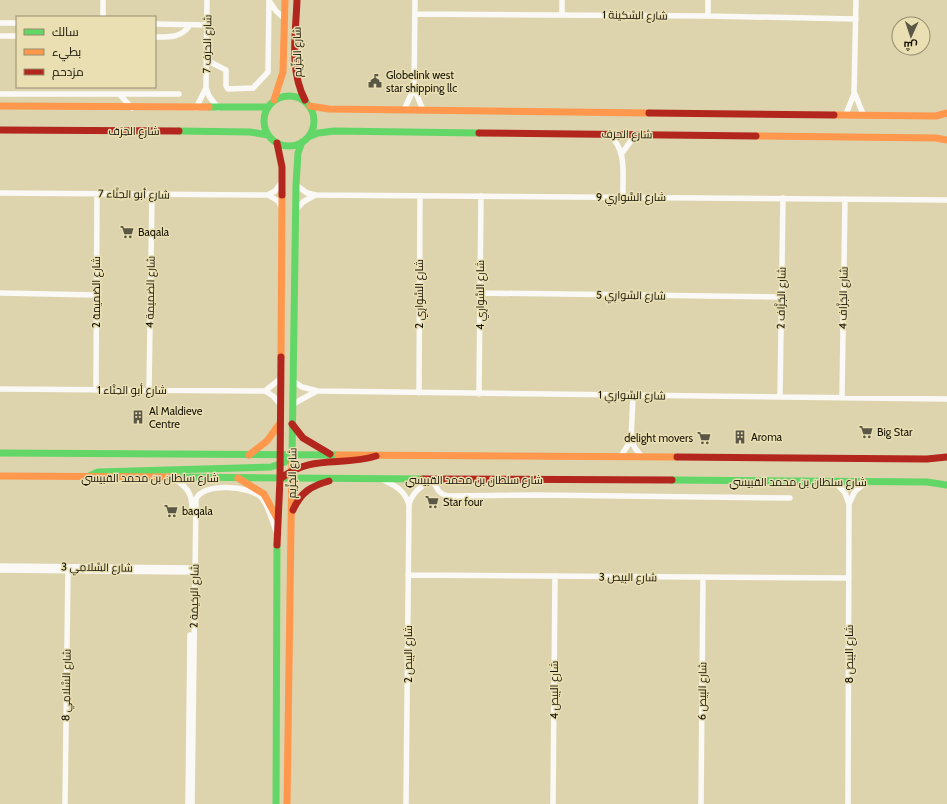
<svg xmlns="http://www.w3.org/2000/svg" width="947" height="804" font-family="Cabin,Cairo,sans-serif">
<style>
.built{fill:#ddd4ae;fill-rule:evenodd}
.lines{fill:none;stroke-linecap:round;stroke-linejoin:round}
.street{stroke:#faf9f6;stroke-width:5.5}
.fast{stroke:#63d668;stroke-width:7}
.slow{stroke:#ff974d;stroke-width:7}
.jam{stroke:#b3261e;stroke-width:7}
.labels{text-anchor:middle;stroke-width:3;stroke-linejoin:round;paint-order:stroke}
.street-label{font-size:11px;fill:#161204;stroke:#e9dfb3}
.poi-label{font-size:11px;fill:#161204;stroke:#e9dfb3;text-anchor:start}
</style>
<rect width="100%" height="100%" fill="#dcd7c0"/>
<path class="built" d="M0 0H947V804H0ZM17 17H155V87H17ZM899 24H923V48H899Z"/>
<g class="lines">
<path class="street" d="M415 0 414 88 423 110
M270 2 276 11 285 19
M415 14 708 16 856 19
M562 14V0
M708 16V0
M103 17V0
M0 23H17
M155 24 207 25
M0 36H17
M155 37C170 37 181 38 190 25
M206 60 226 70V86L228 89 253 88 268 72 269 0
M206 88 209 96 218 108
M0 94H179
M855 94 863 114
M120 95 132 108
M196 108 206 88 207 0
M404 110 414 88
M846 114 854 94 856 0
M609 134C628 152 622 173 623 197
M622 153 636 134
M296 185 307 193 316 195 947 200
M0 193 268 195 278 201 282 208
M268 195 275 191 282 182
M296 210 303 202 315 195
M0 293 96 295
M480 293 781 297
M293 381 302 387 318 391 947 399
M0 389 265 391 273 396 279 403
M96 390 97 194
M149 390 152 194
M265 391 280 379
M419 393 420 196
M479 394 481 196
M780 397 783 198
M842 397 845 199
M293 404 317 391
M631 440 635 448 642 457
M621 456 631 440 633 395
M174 478C186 487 192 492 192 508
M381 479C394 485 405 490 409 505
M835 482 845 493 849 504 848 804
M849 504 855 491 866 482
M0 566 191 568 193 573
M0 570 191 572 194 569
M408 575 849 578
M65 804 68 567
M188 804 190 635
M192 804 196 499C204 482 249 486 261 497 269 506 272 520 276 531
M406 804 409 505C412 492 422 486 432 479 437 489 439 495 450 496L536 495 790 498
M553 804 555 576
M701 804 703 577"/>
<path class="fast" d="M264 121a25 25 0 1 1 50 0a25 25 0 1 1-50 0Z
M209 107H267
M179 131 250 132 268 135
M308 137 318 133 334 131 479 133
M0 453 338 455
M292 459 296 185 298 153 302 142
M87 477 98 472 271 467 285 462 292 455
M177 477 423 479
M672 480 927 482 947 485
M276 804 277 545"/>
<path class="slow" d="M274 100 283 72 285 0
M0 106 209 107
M310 106 329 109 649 113
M834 115 936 116 947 113
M756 136 936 138 947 140
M281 357 282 195
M249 455 267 441 280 423
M338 455 677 457
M0 476 177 477
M238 478 264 494 277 518
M287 804 292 459"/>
<path class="jam" d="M297 0C296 32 289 70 305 100
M649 113 834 115
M0 130 179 131
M479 133 756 136
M277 143 282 167V195
M292 424 303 438 330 454
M677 457 927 459 947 457
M280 479C311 454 341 467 376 456
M423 479 672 480
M293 510C301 492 311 486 329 481
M277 545 280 479 281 357"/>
</g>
<defs>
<g id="civic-bare" transform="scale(1.08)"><path d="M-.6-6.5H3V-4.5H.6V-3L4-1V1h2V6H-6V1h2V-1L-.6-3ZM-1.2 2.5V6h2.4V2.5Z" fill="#5b5746" stroke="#e9dfb3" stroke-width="2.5" paint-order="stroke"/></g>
<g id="supermarket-bare" transform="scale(1.08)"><path d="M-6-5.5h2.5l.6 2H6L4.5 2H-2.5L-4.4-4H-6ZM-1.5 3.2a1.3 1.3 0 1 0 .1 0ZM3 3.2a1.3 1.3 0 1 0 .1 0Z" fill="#5b5746" stroke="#e9dfb3" stroke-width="2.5" paint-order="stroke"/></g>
<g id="building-bare" transform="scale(1.08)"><path d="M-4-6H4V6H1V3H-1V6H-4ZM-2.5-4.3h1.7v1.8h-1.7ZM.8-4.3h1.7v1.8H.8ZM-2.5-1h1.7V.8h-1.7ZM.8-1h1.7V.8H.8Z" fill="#5b5746" stroke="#e9dfb3" stroke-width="2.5" paint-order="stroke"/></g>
</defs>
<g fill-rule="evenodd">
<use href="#civic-bare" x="375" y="81"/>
<use href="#supermarket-bare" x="127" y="232"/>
<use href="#building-bare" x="138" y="417"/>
<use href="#supermarket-bare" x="866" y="432"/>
<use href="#building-bare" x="740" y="437"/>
<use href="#supermarket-bare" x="704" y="438"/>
<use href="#supermarket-bare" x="432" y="502"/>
<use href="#supermarket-bare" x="171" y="511"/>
</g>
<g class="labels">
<g class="street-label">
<text transform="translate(635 15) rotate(1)" y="4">شارع السَّكِينة 1</text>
<text transform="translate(207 44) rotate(-89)" y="4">شارع الحرَف 7</text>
<text transform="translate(297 52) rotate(-91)" y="4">شارع الجَزِّيم</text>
<text x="134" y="135">شارع الحِرَف</text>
<text transform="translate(627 134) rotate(1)" y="4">شارع الحِرَف</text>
<text transform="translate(134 194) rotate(1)" y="4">شارع أبو الحِنَّاء 7</text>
<text x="631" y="201">شارع السَّوارِي 9</text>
<text transform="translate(96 292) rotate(-90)" y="4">شارع الضميمة 2</text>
<text transform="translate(150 292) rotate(-89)" y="4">شارع الضميمة 4</text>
<text transform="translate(419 294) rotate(-90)" y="4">شارع السَّوارِي 2</text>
<text transform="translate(480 295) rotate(-90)" y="4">شارع السَّوارِي 4</text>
<text transform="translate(631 295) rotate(1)" y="4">شارع السَّوارِي 5</text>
<text transform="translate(781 298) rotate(-89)" y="4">شارع الجَزَّاف 2</text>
<text transform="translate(843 298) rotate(-89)" y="4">شارع الجَزَّاف 4</text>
<text x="132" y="394">شارع أبو الحِنَّاء 1</text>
<text transform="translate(632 395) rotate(1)" y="4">شارع السَّوارِي 1</text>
<text transform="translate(292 473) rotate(-89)" y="4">شارع الجَزِّيم</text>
<text x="150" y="482">شارع سلطان بن محمد القبيسي</text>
<text x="474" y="484">شارع سلطان بن محمد القبيسي</text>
<text x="798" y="486">شارع سلطان بن محمد القبيسي</text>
<text transform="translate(97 567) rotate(1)" y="4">شارع السَّلامِي 3</text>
<text transform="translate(628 577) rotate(1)" y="4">شارع البِيص 3</text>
<text transform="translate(194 596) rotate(-89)" y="4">شارع الرخيمَة 2</text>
<text transform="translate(408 654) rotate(-90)" y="4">شارع البِيص 2</text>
<text transform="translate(849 654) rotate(-90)" y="4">شارع البِيص 8</text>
<text transform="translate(66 685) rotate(-89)" y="4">شارع السَّلامِي 8</text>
<text transform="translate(554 690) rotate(-90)" y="4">شارع البِيص 4</text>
<text transform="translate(702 691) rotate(-89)" y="4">شارع البِيص 6</text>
</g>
<g class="poi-label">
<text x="386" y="79">Globelink west<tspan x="386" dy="13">star shipping llc</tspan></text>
<text x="138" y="236">Baqala</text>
<text x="149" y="415">Al Maldieve<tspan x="149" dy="13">Centre</tspan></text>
<text x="877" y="436">Big Star</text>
<text x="751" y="441">Aroma</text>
<text x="693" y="442" text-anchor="end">delight movers</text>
<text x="443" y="506">Star four</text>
<text x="182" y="515">baqala</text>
</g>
</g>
<rect x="16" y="16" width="140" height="72" fill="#e9dfb3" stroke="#958d6d"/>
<rect x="24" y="29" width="20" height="6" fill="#63d668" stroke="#958d6d"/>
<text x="52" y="36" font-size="12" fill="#161204">سالك</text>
<rect x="24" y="49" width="20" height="6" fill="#ff974d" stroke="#958d6d"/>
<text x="52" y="56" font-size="12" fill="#161204">بطيء</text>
<rect x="24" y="69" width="20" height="6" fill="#b3261e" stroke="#958d6d"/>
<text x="52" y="76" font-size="12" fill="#161204">مزدحم</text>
<g transform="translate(911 36) rotate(183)"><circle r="19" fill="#e9dfb3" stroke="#958d6d"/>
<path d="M0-3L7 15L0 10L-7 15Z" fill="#5b5746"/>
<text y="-6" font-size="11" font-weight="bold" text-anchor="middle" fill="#161204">ش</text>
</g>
</svg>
